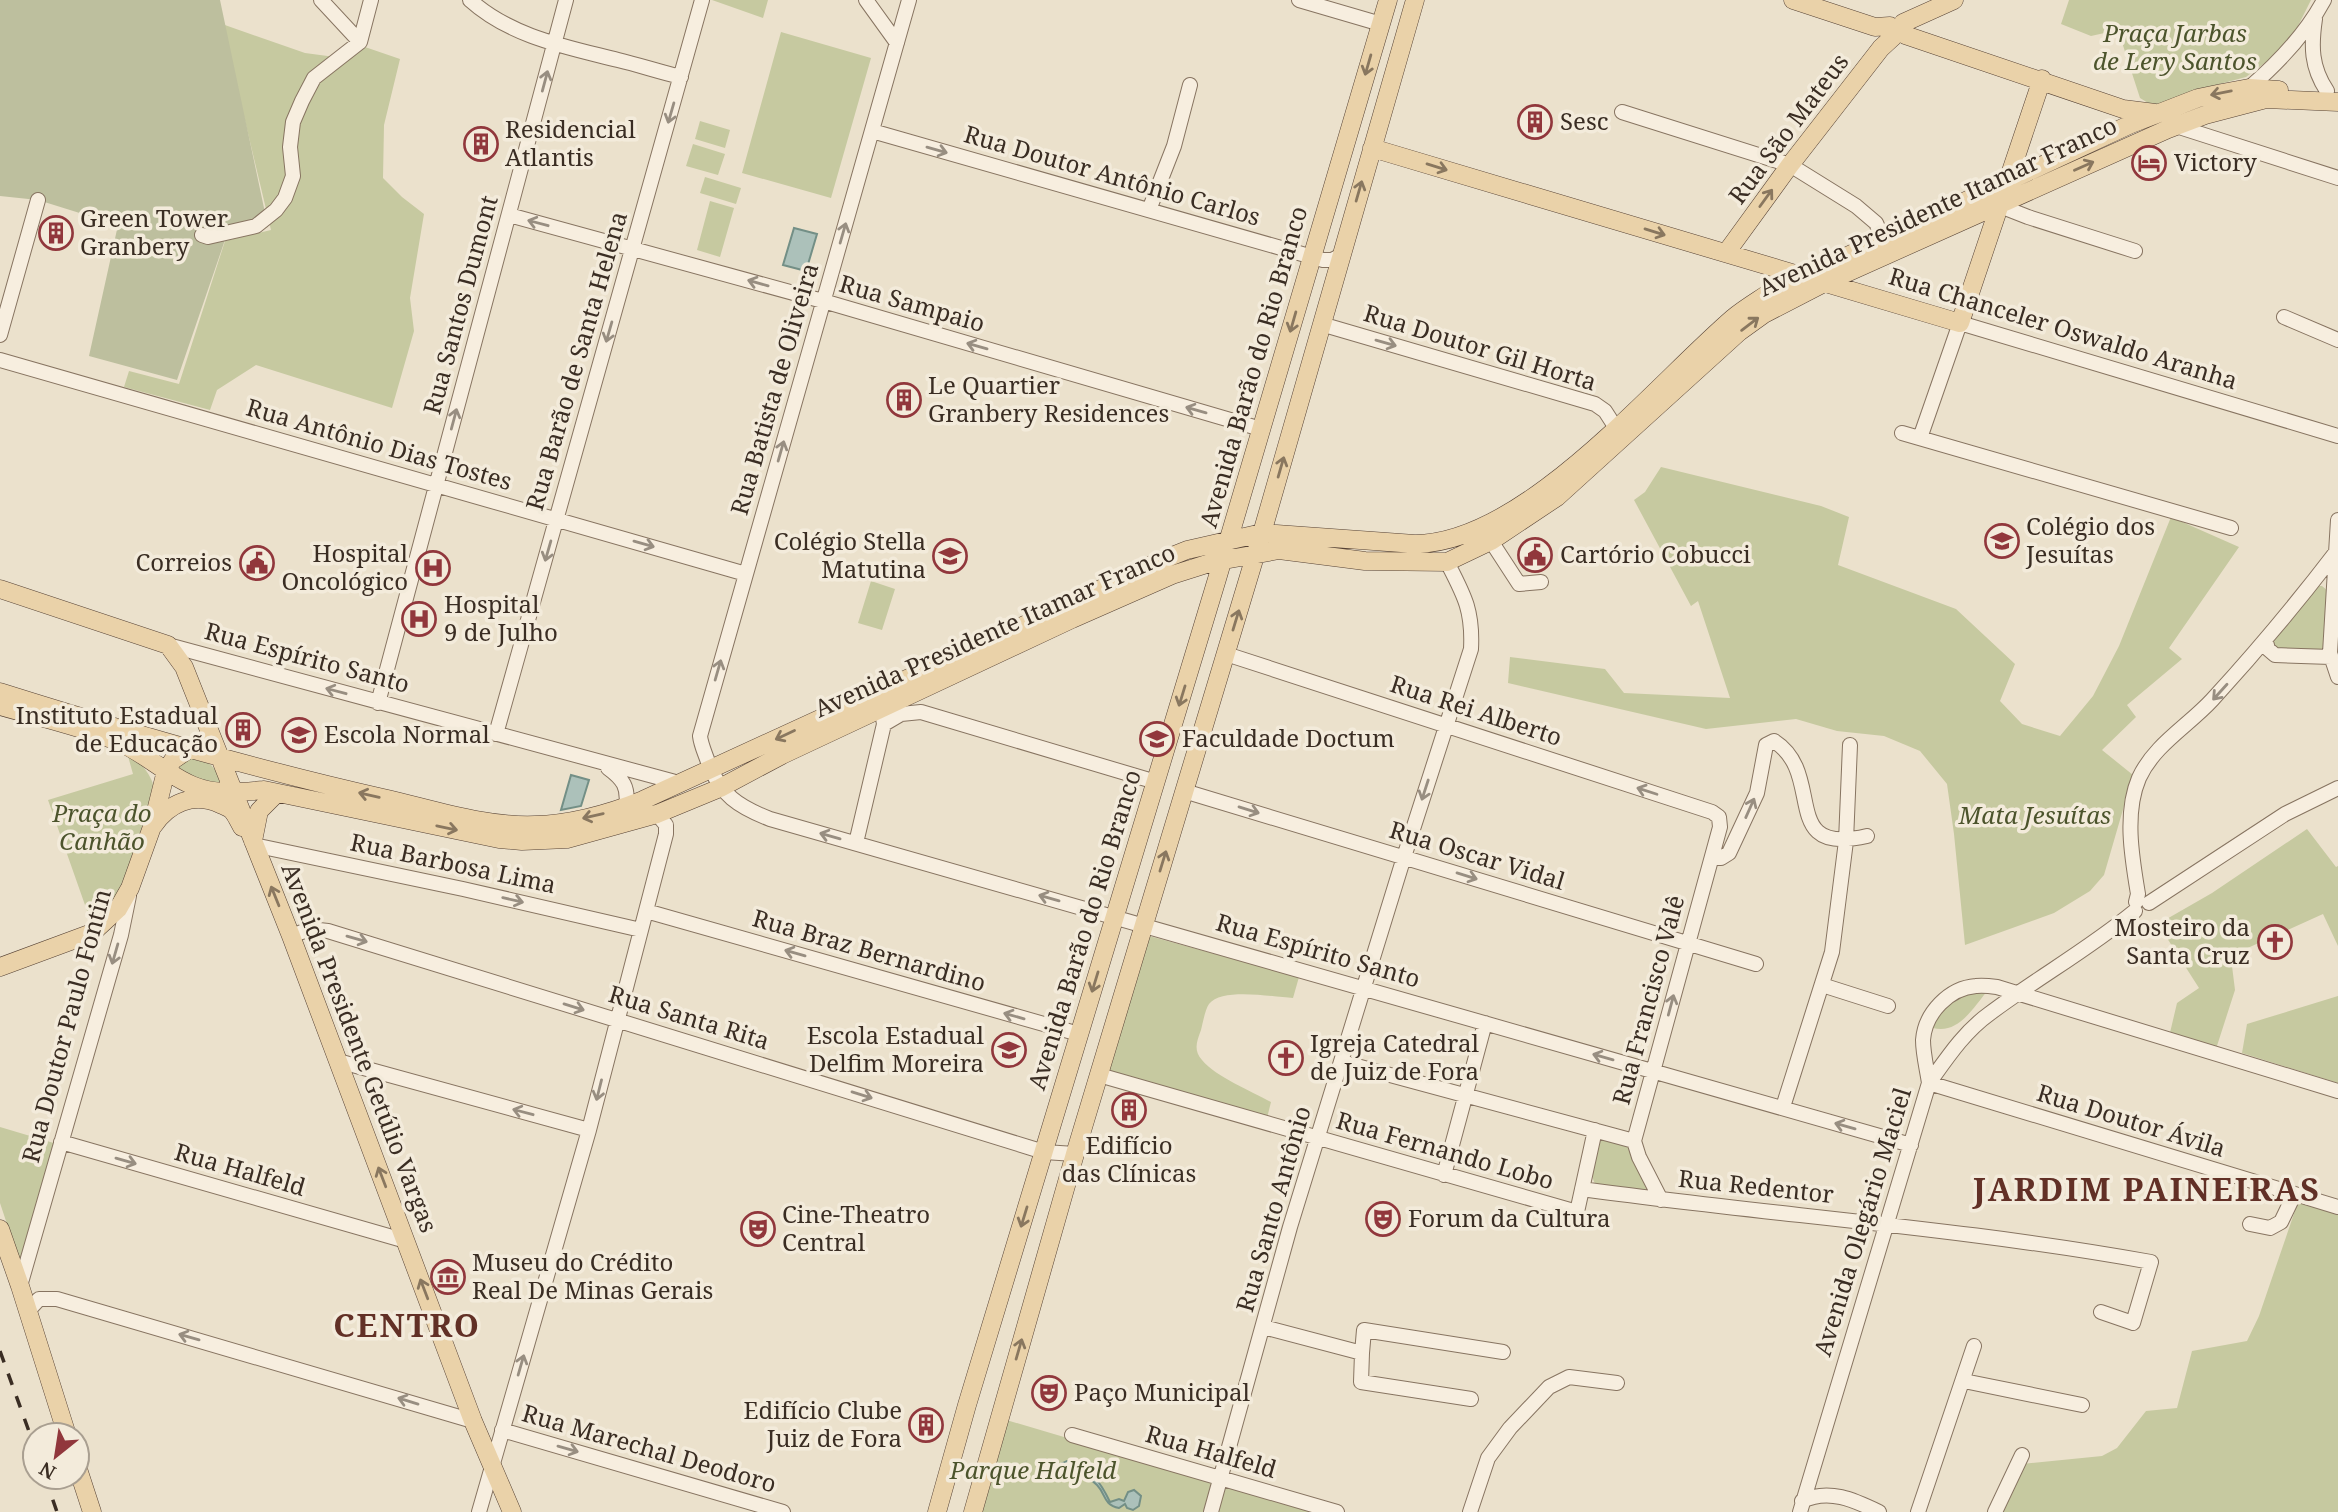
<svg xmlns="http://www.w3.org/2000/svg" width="2338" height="1512" font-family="'Noto Serif',serif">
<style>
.green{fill:#c6c9a0}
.cemetery{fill:#bdbf9e}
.water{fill:#acc1ba;stroke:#738f86;stroke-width:2}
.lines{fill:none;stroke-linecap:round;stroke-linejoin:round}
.minor-casing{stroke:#877461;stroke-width:16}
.major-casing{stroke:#564235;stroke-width:19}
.minor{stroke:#f7eedf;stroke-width:14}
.major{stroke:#ead2a9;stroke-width:18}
.rail{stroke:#3a2d23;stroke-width:3.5;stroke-dasharray:12 12;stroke-linecap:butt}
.oneway{stroke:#89775f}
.oneway2{stroke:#988e81}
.labels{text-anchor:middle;stroke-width:7;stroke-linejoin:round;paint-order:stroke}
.park-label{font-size:24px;font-style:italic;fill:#4c542c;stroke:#f3ebdb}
.poi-label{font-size:24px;fill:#3a2d23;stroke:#f3ebdb;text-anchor:start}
.street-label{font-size:24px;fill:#3a2d23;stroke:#f3ebdb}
.district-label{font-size:32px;font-weight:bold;letter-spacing:2px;fill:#623026;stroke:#f3ebdb}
</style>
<rect width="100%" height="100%" fill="#ebe1cc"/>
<path class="green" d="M712 0H768L763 18Z
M2069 0H2311L2292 38 2282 50 2246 77 2197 90 2153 106 2140 98 2118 30 2091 36 2061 24Z
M222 24 305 53 350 59 365 47 400 59 384 125 383 178 402 197 424 214 410 298 414 331 392 408 256 365 217 390 210 410 124 387 129 371 179 384 225 241 271 230Z
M781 32 871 58 831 198 742 173Z
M700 121 730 130 725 148 695 139Z
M693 144 725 154 718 175 686 166Z
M705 177 741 188 736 204 700 193Z
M710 201 734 208 720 257 697 250Z
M1661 467 1821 506 1849 517 1838 565 1956 609 2015 664 2000 701 2022 724 2060 736 2093 696 2119 646 2171 517 2239 547 2169 648 2182 659 2127 705 2136 717 2102 750 2133 775 2104 875 2090 891 2054 913 1965 945 1954 834 1947 784 1920 751 1884 736 1837 731 1796 719 1706 729 1508 683 1510 657 1605 669 1624 693 1730 698 1698 601 1691 606 1634 500 1645 492Z
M871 581 895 589 882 630 858 623Z
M2318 586H2322L2328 591 2327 647 2323 650 2277 649 2272 643 2273 637Z
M126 749C137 760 151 772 154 788 157 809 121 891 108 909 103 914 96 918 91 922L48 800 133 774Z
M188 758C209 759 214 765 222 783L205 782 179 770 180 763Z
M2307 829 2336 867 2338 866V946L2323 914 2241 951 2232 966 2235 990 2215 1052 2169 1037 2177 1003 2199 988 2158 924 2212 893Z
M1149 936 1299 977 1293 998C1273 997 1222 987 1209 1004 1205 1010 1203 1022 1201 1030 1197 1041 1193 1050 1202 1060 1216 1077 1251 1091 1271 1102L1267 1118 1108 1073Z
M1988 990C1974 1007 1958 1035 1933 1028 1942 1002 1961 991 1988 990Z
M2338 996V1083L2242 1053 2247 1024Z
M0 1127 57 1144 22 1269 0 1203Z
M1598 1138 1627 1145 1633 1153 1655 1196 1599 1188C1585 1176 1595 1154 1598 1138Z
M2299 1199 2338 1208V1512H1997L2021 1464 2102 1456 2117 1448 2146 1411 2177 1408 2192 1351 2247 1341 2259 1316Z
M1003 1419 1212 1481 1203 1512H976Z
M1226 1483 1328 1512H1218Z"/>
<path class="cemetery" d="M0 0H220L268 227 226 237 177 380 89 356 118 225 38 200 0 196Z"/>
<path class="water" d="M794 228 817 234 806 271 783 265Z
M571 775 589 780 581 806 561 810Z
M1067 1461C1089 1465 1101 1483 1110 1502L1119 1499 1124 1501 1128 1492 1134 1490 1141 1496 1139 1506 1133 1510 1127 1508 1125 1504 1119 1508C1103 1505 1106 1494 1097 1485 1081 1469 1062 1469 1042 1471V1469L1053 1468Z"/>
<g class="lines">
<g class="minor-casing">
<path id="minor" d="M321 0 360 42
M470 0C511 37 567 47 618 60 639 65 660 72 681 77
M866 0 897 43
M909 0 700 736C701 745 705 753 708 762 720 795 739 807 770 819L1911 1145
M1299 0 1381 24
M2315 19C2311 46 2311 67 2327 91
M2249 88C2278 63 2306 34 2324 0
M1622 112 1790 165 1856 206 1876 223 1883 239
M2176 126 2338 178
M872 131 1323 260H1332L1340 256
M2000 206 2028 217 2135 251
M1149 210 1174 146 1190 85
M509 215 830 303 1261 429
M202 235 208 237 256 226 276 210 285 198 293 176 290 147 293 122 302 101 314 78 360 42 371 0
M2284 317 2338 340
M1321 324 1595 404 1605 411 1616 428
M0 335 38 200
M0 360 746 574
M1902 433 2231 528
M1920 438 1960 323 2338 436
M2338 520 2330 653 2338 677
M1491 541 1519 584 1541 582
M2266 642 2268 649 2275 655 2331 657
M168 645 679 783
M1226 654 1712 812 1719 817 1720 827 1634 1141 1639 1157 1661 1200
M378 703 566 0
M884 724 901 714 921 712 1156 782
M496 734 702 0
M608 768C623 779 629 787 626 807
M1184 791 1756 964
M856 843 884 724 883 718
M254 845 463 889 641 930
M1712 858H1721L1729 853 1757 793 1766 745 1774 741C1827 775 1777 857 1867 836
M2136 902 2138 894C2132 858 2124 813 2139 778 2154 745 2188 726 2212 700 2256 652 2297 603 2336 552
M2149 903 2285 814 2338 788
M646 911 1079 1034
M291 936 310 929 328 931 1044 1152 1075 1154
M1822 985 1888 1006
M338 1061 589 1130
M1342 1062 1634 1141
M1099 1075 1577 1212 1595 1130
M2338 1091 1997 987C1990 986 1983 985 1976 986 1949 988 1925 1013 1923 1040 1923 1054 1927 1069 1929 1083L2338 1207
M1783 1107 1832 952 1846 841 1850 745
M61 1142 406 1241
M1444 1175 1485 1023
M1582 1189C1771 1215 1963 1228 2151 1262L2133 1323 2101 1312
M2250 1224 2270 1228 2281 1222 2294 1195
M20 1286 121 935 129 896
M28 1311 39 1299H57L473 1421
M1263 1327 1362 1353 1364 1330 1503 1352
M1362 1353 1361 1382 1471 1399
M1964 1381 2082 1405
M502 1430 783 1512
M1072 1435 1337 1512
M1802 1501C1829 1488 1854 1500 1879 1512
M479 1512 589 1130 666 834V825L657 814
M1211 1512 1290 1227 1404 857 1471 649C1473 610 1464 595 1447 562
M1470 1512 1488 1458 1510 1428 1549 1387 1569 1377 1617 1383
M1800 1512 1929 1083C1947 1058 1964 1032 1989 1014 2037 978 2089 949 2135 911
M1918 1512 1974 1346
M1995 1512 2022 1455"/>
</g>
<g class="major-casing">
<path id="major" d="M1793 0 1875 27 1890 26
M1903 23 1954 0
M1905 35 2123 109 2155 113
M1372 148 1960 323 2042 79
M1726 253 1790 165 1881 48 1893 37
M0 589 168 645 184 667 291 936 473 1421 512 1512
M0 692C127 732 254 769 383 798 432 809 484 827 535 825 572 824 608 814 643 800L1042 617 1162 560 1187 550 1262 533 1415 544C1525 543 1652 388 1733 318 1745 308 1759 300 1772 291L2131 124 2198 98 2222 93 2249 88 2279 90
M0 706C38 717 78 726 114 740 143 751 166 775 194 786 216 795 242 792 264 790L499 839 522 841 567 839 657 814 720 788 782 755 1072 619 1172 575 1213 562 1279 550 1365 561 1447 562 1491 541 1557 497 1739 332 1764 314 1824 283 2168 129 2205 115 2266 99 2338 102
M153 826C169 803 193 792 220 804 224 806 231 808 234 813 237 817 239 822 242 827
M253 841 259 811 277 793
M0 967 92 933 118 909 130 888 152 827 166 771 173 760 189 749
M0 1229 20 1286 67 1435
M77 1466 92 1512
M937 1512 967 1405 1217 579 1388 0
M973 1512 1075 1154 1262 533 1415 0"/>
</g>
<use href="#minor" class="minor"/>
<use href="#major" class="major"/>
<path class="rail" d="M0 1351 35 1448
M45 1477 57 1512"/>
</g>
<defs><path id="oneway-shaft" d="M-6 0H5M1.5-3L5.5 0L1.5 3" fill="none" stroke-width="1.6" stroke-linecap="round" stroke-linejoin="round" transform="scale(1.75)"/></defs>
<g class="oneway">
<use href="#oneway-shaft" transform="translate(1368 65) rotate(106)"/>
<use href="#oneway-shaft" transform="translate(2221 93) rotate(169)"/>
<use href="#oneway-shaft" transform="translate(2084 166) rotate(-24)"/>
<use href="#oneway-shaft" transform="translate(1437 167) rotate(17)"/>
<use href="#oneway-shaft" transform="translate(1359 191) rotate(-74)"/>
<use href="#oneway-shaft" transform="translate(1766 198) rotate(-54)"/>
<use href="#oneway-shaft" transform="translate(1655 232) rotate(17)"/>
<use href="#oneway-shaft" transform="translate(1293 322) rotate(106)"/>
<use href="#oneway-shaft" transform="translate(1750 324) rotate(-37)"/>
<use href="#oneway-shaft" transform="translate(1281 467) rotate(-74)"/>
<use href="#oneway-shaft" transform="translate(1236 620) rotate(-73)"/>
<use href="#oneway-shaft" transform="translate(1182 696) rotate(107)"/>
<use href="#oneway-shaft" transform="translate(785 735) rotate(155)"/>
<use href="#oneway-shaft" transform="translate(369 795) rotate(-167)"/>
<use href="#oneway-shaft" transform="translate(593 816) rotate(167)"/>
<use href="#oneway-shaft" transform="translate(447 828) rotate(12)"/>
<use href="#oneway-shaft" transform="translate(1163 861) rotate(-73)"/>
<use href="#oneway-shaft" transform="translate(275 896) rotate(-112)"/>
<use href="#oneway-shaft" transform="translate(1095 982) rotate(107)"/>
<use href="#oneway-shaft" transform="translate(382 1177) rotate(-111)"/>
<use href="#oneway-shaft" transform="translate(1024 1217) rotate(107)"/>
<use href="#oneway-shaft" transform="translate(424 1289) rotate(-111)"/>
<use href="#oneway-shaft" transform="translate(1019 1349) rotate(-74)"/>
</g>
<g class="oneway2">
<use href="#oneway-shaft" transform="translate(545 81) rotate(-75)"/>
<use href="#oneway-shaft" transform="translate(671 113) rotate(106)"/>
<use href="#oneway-shaft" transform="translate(937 150) rotate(16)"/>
<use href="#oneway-shaft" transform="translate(538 223) rotate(-165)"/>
<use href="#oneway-shaft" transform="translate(843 233) rotate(-74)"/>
<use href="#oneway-shaft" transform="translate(758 283) rotate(-164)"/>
<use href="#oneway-shaft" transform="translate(609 332) rotate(106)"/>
<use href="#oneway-shaft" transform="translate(1386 343) rotate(16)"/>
<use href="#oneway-shaft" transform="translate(977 346) rotate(-164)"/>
<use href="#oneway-shaft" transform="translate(1196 410) rotate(-164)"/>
<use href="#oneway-shaft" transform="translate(454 419) rotate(-75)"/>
<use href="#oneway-shaft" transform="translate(781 451) rotate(-74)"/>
<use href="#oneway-shaft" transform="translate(644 544) rotate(16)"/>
<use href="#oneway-shaft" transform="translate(548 551) rotate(106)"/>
<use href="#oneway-shaft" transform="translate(718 670) rotate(-74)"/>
<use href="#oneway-shaft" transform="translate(336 691) rotate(-165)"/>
<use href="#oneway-shaft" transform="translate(2220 692) rotate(132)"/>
<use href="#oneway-shaft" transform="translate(1425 790) rotate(108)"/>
<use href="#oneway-shaft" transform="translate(1647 791) rotate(-162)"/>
<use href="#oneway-shaft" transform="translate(1750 808) rotate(-66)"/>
<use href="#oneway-shaft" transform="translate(1249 810) rotate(17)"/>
<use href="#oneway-shaft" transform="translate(830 836) rotate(-164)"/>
<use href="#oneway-shaft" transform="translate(1467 876) rotate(17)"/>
<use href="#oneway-shaft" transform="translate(1049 898) rotate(-164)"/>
<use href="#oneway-shaft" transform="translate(513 900) rotate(13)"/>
<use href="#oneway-shaft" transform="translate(357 939) rotate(16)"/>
<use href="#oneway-shaft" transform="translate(795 953) rotate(-164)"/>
<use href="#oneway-shaft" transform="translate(115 954) rotate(106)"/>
<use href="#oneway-shaft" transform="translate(1671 1005) rotate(-75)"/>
<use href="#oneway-shaft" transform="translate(574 1007) rotate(17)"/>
<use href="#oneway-shaft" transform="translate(1014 1016) rotate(-164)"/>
<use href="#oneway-shaft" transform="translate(1603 1057) rotate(-164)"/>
<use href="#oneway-shaft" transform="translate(599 1090) rotate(104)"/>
<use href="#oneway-shaft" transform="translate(862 1095) rotate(17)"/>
<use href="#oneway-shaft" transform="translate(523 1112) rotate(-165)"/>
<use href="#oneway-shaft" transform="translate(1845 1126) rotate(-164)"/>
<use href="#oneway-shaft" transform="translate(126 1161) rotate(16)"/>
<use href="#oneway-shaft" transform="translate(189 1337) rotate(-164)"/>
<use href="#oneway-shaft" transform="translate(521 1365) rotate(-74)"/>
<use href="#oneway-shaft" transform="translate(408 1401) rotate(-163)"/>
<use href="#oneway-shaft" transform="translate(568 1449) rotate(16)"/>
</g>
<defs>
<g id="building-ring" transform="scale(1.75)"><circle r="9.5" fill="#f3ebdb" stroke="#91373c" stroke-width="1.5"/><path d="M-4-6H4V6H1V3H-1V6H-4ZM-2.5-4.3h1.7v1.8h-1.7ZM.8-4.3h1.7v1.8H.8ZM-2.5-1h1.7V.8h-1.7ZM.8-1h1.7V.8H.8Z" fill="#91373c"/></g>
<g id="hotel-ring" transform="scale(1.75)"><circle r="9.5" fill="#f3ebdb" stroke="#91373c" stroke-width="1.5"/><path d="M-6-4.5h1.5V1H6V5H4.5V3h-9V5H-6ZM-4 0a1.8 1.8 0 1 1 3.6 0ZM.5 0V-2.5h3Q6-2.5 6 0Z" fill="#91373c"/></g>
<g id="school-ring" transform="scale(1.75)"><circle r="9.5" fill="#f3ebdb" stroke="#91373c" stroke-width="1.5"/><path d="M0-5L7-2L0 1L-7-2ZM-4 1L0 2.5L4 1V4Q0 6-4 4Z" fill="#91373c"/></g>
<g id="civic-ring" transform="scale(1.75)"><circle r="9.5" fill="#f3ebdb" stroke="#91373c" stroke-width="1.5"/><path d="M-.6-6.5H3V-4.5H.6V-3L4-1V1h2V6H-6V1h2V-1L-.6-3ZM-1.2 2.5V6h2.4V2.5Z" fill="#91373c"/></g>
<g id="hospital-ring" transform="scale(1.75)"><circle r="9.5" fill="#f3ebdb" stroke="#91373c" stroke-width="1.5"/><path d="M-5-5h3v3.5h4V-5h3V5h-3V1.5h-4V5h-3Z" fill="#91373c"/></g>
<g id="university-ring" transform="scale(1.75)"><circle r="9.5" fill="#f3ebdb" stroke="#91373c" stroke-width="1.5"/><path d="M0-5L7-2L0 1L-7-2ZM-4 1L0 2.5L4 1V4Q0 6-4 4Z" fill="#91373c"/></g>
<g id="church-ring" transform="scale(1.75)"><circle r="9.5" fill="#f3ebdb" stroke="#91373c" stroke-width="1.5"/><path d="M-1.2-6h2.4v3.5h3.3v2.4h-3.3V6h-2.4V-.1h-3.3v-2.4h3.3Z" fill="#91373c"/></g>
<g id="theatre-ring" transform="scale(1.75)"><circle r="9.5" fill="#f3ebdb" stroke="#91373c" stroke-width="1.5"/><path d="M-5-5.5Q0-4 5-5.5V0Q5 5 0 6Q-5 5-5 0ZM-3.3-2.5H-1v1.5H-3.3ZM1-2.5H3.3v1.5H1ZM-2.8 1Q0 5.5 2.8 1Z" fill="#91373c"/></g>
<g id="museum-ring" transform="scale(1.75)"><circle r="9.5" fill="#f3ebdb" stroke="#91373c" stroke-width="1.5"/><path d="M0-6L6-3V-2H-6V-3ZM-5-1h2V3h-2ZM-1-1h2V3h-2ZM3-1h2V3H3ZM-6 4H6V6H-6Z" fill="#91373c"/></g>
</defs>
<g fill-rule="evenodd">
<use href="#building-ring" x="1535" y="122"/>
<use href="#building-ring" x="481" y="144"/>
<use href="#hotel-ring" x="2149" y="163"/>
<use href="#building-ring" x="56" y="233"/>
<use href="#building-ring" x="904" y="400"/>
<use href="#school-ring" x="2002" y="541"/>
<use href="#civic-ring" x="1535" y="555"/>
<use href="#school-ring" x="950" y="556"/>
<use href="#civic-ring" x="257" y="563"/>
<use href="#hospital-ring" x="433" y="568"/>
<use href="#hospital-ring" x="419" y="619"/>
<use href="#building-ring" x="243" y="730"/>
<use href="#school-ring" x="299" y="735"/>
<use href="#university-ring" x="1157" y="739"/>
<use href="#church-ring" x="2275" y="942"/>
<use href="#school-ring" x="1009" y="1050"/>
<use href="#church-ring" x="1286" y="1058"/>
<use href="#building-ring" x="1129" y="1110"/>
<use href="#theatre-ring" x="1383" y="1219"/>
<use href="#theatre-ring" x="758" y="1229"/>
<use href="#museum-ring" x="448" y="1277"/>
<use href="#theatre-ring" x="1049" y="1393"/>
<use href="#building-ring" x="926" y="1425"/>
</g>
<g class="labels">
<g class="park-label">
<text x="2175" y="42">Praça Jarbas<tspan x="2175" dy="28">de Lery Santos</tspan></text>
<text x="102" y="822">Praça do<tspan x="102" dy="28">Canhão</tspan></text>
<text x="2035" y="824">Mata Jesuítas</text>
<text x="1033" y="1479">Parque Halfeld</text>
</g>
<g class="poi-label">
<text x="1560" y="130">Sesc</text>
<text x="505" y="138">Residencial<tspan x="505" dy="28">Atlantis</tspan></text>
<text x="2174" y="171">Victory</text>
<text x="80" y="227">Green Tower<tspan x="80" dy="28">Granbery</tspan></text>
<text x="928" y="394">Le Quartier<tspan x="928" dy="28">Granbery Residences</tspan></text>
<text x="2026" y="535">Colégio dos<tspan x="2026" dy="28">Jesuítas</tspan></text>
<text x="926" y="550" text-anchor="end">Colégio Stella<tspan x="926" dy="28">Matutina</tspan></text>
<text x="408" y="562" text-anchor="end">Hospital<tspan x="408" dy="28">Oncológico</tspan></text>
<text x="1560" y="563">Cartório Cobucci</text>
<text x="232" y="571" text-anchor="end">Correios</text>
<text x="444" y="613">Hospital<tspan x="444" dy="28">9 de Julho</tspan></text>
<text x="218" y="724" text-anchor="end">Instituto Estadual<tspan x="218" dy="28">de Educação</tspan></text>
<text x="324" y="743">Escola Normal</text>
<text x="1182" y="747">Faculdade Doctum</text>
<text x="2250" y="936" text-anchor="end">Mosteiro da<tspan x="2250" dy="28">Santa Cruz</tspan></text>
<text x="984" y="1044" text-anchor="end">Escola Estadual<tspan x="984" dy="28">Delfim Moreira</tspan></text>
<text x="1310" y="1052">Igreja Catedral<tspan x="1310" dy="28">de Juiz de Fora</tspan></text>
<text x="1129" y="1154" text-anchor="middle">Edifício<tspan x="1129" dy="28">das Clínicas</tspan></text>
<text x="782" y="1223">Cine-Theatro<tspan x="782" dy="28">Central</tspan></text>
<text x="1408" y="1227">Forum da Cultura</text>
<text x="472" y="1271">Museu do Crédito<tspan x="472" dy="28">Real De Minas Gerais</tspan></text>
<text x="1074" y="1401">Paço Municipal</text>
<text x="902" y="1419" text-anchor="end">Edifício Clube<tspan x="902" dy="28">Juiz de Fora</tspan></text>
</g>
<g class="street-label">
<text transform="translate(1789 129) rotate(-53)" y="8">Rua São Mateus</text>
<text transform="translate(1112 176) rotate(16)" y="8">Rua Doutor Antônio Carlos</text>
<text transform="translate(1938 207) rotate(-25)" y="8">Avenida Presidente Itamar Franco</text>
<text transform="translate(912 304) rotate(16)" y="8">Rua Sampaio</text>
<text transform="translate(461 305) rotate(-75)" y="8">Rua Santos Dumont</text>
<text transform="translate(2063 329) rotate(17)" y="8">Rua Chanceler Oswaldo Aranha</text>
<text transform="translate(1480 348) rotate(17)" y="8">Rua Doutor Gil Horta</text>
<text transform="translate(577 361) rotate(-74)" y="8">Rua Barão de Santa Helena</text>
<text transform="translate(1254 367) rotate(-74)" y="8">Avenida Barão do Rio Branco</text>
<text transform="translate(775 389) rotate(-74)" y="8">Rua Batista de Oliveira</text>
<text transform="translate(379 445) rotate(16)" y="8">Rua Antônio Dias Tostes</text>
<text transform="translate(995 631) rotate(-24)" y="8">Avenida Presidente Itamar Franco</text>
<text transform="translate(307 658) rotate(15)" y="8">Rua Espírito Santo</text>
<text transform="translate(1476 711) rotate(18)" y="8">Rua Rei Alberto</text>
<text transform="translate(1477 856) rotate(17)" y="8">Rua Oscar Vidal</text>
<text transform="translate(453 864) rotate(12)" y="8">Rua Barbosa Lima</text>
<text transform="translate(1085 930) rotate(-73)" y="8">Avenida Barão do Rio Branco</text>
<text transform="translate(869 951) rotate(16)" y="8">Rua Braz Bernardino</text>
<text transform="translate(1318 951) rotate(16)" y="8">Rua Espírito Santo</text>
<text transform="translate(1649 1000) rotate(-75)" y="8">Rua Francisco Valê</text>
<text transform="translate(689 1018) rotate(17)" y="8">Rua Santa Rita</text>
<text transform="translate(67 1026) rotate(-75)" y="8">Rua Doutor Paulo Fontin</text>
<text transform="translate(359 1048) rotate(69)" y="8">Avenida Presidente Getúlio Vargas</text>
<text transform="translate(2131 1121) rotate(17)" y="8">Rua Doutor Ávila</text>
<text transform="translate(1445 1151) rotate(16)" y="8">Rua Fernando Lobo</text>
<text transform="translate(240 1170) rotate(16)" y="8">Rua Halfeld</text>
<text transform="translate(1756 1187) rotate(6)" y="8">Rua Redentor</text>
<text transform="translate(1274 1209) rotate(-74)" y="8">Rua Santo Antônio</text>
<text transform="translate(1863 1222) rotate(-73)" y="8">Avenida Olegário Maciel</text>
<text transform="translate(649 1449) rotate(16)" y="8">Rua Marechal Deodoro</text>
<text transform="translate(1211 1452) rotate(16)" y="8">Rua Halfeld</text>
</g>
<g class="district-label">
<text x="2147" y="1201">JARDIM PAINEIRAS</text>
<text x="407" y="1337">CENTRO</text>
</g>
</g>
<g transform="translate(56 1456) rotate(210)"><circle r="33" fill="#f3ebdb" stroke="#a99f91" stroke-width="2"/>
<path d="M0-5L12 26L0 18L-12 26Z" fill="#91373c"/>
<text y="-10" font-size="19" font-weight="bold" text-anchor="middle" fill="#3a2d23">N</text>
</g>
</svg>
